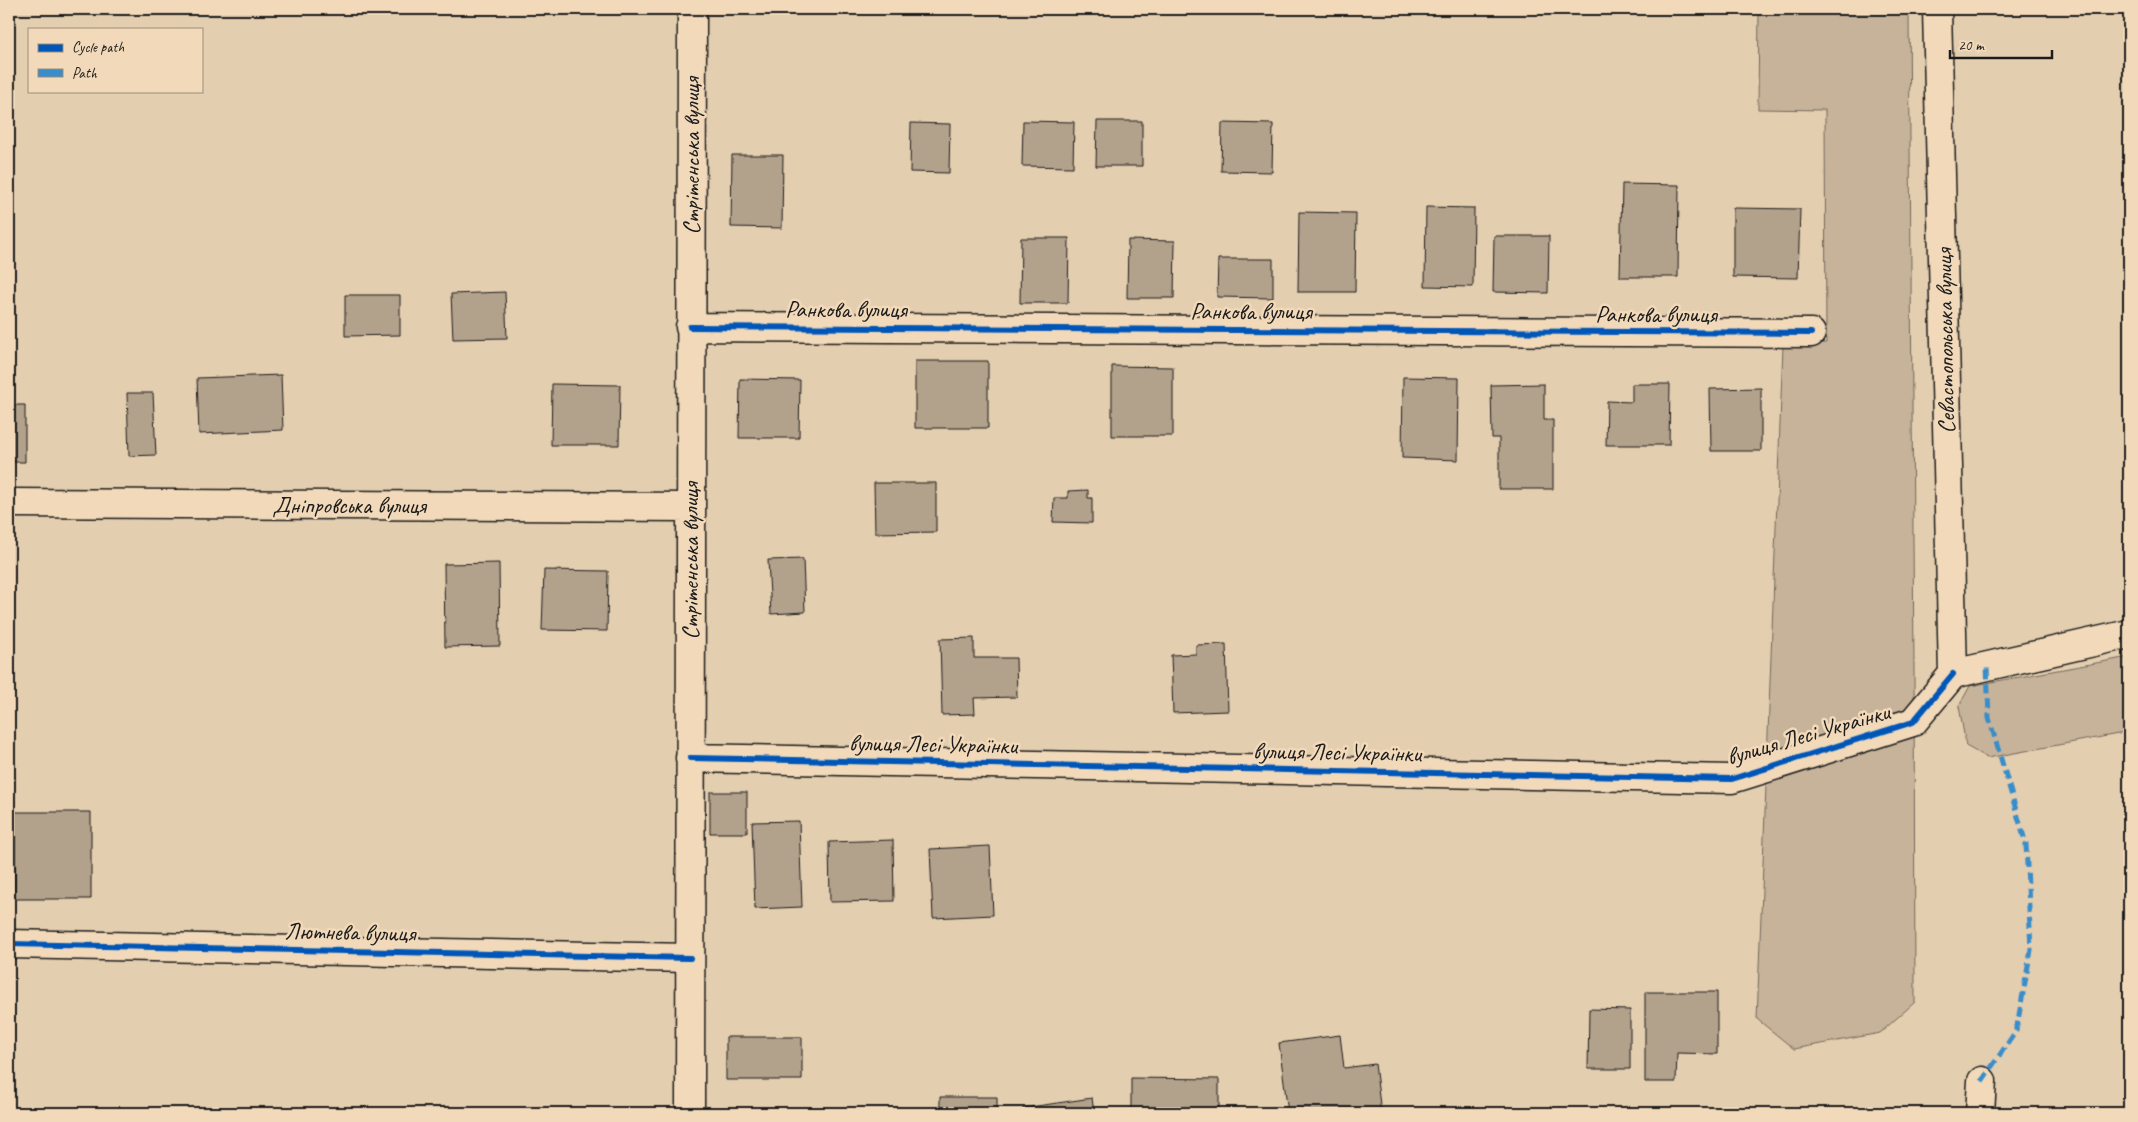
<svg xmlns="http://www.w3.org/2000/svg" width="2138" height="1122" font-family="Caveat,sans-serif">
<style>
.green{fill:#c7b39a;stroke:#72685b}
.building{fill:#b2a18b;stroke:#1c1c1c}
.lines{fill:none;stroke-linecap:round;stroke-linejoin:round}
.minor-casing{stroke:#1c1c1c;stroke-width:31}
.minor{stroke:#f1d9b9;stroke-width:28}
.quiet{stroke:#388dca;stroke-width:5;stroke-dasharray:10 5;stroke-linecap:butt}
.cycleway-casing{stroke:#f1d9b9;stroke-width:9}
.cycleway{stroke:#0057b8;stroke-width:6}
.labels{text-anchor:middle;stroke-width:5;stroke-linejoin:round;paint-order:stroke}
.street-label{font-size:24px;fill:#1c1c1c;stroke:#f1d9b9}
</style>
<rect width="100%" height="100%" fill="#e4ceb0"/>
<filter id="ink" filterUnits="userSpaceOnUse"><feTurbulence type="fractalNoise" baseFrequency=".02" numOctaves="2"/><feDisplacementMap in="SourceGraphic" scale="10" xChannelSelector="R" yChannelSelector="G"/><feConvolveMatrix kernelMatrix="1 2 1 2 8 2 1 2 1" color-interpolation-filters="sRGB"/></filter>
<g filter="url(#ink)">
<path class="green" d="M1759 9H1909L1914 667 1915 1002 1880 1033 1794 1049 1757 1019 1783 346 1826 343 1825 110 1758 109Z
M2129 657V732L1987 758 1966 746 1959 706 1970 686Z"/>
<path class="building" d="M1023 121 1074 122 1073 167 1022 166Z
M1097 121H1142V166H1096Z
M911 123 950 124 949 173 910 172Z
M1222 123 1273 124 1272 172 1221 171Z
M732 155H783L782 228 731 227Z
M1622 184 1679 185 1678 277H1620Z
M1426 207 1474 208 1473 287 1425 286Z
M1733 208 1800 209 1798 278 1733 277Z
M1299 212 1356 213 1355 292H1298Z
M1494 236H1549L1548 293 1493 292Z
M1021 238H1069L1068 303H1020Z
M1128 240 1175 241 1174 298H1127Z
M1218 259H1273V298L1217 297Z
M505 292 507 338 453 339 451 294Z
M345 295H400V335L345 336Z
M915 361H988V428H915Z
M1112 366 1173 367V436H1112Z
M281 375 283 430 199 434 197 378Z
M1403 377 1459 378 1458 460 1402 458Z
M740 379 800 380 799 438H739Z
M552 384 620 385 619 445H551Z
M1544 384V420H1553V489H1499V438H1492L1491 385Z
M1632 384H1670L1669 445H1606L1607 401 1632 402Z
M1761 388V451H1711L1710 389Z
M127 393H153L156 455 129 456Z
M9 405H25V462H9Z
M874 483H936V532L875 533Z
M1088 490V498H1092V523L1053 522 1054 498H1068V491Z
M803 559 805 612 771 614 768 560Z
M499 563 500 646 445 647 444 564Z
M544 570 608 571 607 631 542 630Z
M974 638V658H1016L1017 697 974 698 975 714 942 715 940 639Z
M1226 644 1228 711 1173 713 1171 655 1196 654V645Z
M710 792H747V833H710Z
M15 812H91V899H15Z
M799 821 802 907 755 909 752 822Z
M893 840 894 901 830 902 829 842Z
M990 846 993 915 933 918 930 849Z
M1645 992H1717V1054L1677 1053 1676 1082H1645Z
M1589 1009 1630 1010V1069H1588Z
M1340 1035 1344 1068 1375 1064 1381 1113H1288L1279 1043Z
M726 1037H802V1080H726Z
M1131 1078 1219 1079V1113H1131Z
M940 1097H997V1113H940Z
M1092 1098 1094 1113H1023V1108Z
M822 1112H899V1113H822Z"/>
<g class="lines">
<g class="minor-casing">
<path id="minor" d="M1937 9 1953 674
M690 327 1811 333
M9 503 690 507
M1953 674 2129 634
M690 758 1732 779 1913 722 1953 674
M9 944 690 958
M690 1113 692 9
M1980 1113 1982 1081"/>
</g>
<use href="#minor" class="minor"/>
<path class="quiet" d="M1982 1081 2016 1031 2031 950 2026 844 1989 718 1987 666"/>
<g class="cycleway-casing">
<path id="cycleway" d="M690 327 1811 333
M690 758 1732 779 1913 722 1953 674
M9 944 690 958"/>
</g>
<use href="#cycleway" class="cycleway"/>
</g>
</g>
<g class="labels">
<g class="street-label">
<text transform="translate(691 156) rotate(-90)" y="8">Стрітенська вулиця</text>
<text x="846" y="317">Ранкова вулиця</text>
<text x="1251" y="319">Ранкова вулиця</text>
<text x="1656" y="322">Ранкова вулиця</text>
<text transform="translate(1945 341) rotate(-91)" y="8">Севастопольська вулиця</text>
<text x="349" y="513">Дніпровська вулиця</text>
<text transform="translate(690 561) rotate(-90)" y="8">Стрітенська вулиця</text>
<text transform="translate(1808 734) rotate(-16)" y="8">вулиця Лесі Українки</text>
<text transform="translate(933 744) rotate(1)" y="8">вулиця Лесі Українки</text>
<text transform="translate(1337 752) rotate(1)" y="8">вулиця Лесі Українки</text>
<text transform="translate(350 932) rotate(1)" y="8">Лютнева вулиця</text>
</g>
</g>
<rect width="2138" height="1122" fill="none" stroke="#f1d9b9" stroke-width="30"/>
<rect x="15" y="15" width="2108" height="1092" fill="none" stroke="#1c1c1c" stroke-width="2" filter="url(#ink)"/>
<rect x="28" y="28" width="175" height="65" fill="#f1d9b9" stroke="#9c8d7a"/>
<rect x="38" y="44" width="25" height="8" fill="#0057b8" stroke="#9c8d7a"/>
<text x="72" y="52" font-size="15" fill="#1c1c1c">Cycle path</text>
<rect x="38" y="69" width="25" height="8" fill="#388dca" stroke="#9c8d7a"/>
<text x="72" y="78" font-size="15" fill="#1c1c1c">Path</text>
<path d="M1950 50v8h102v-8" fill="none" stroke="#1c1c1c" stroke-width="2.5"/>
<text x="1958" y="50" font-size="15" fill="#1c1c1c" stroke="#f1d9b9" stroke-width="4" paint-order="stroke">20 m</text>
</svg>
